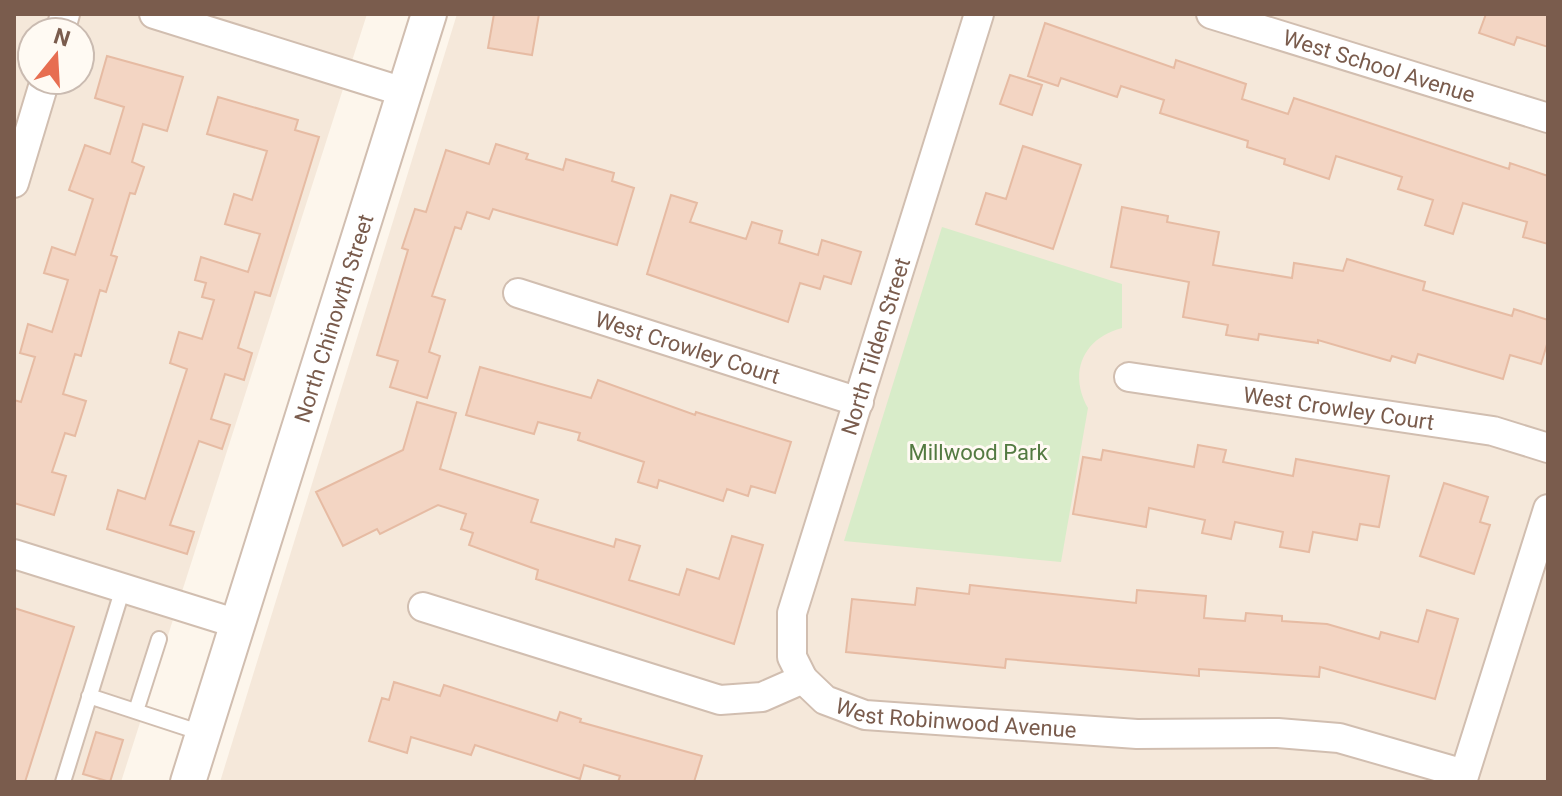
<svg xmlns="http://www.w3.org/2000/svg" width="1562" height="796" font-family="Roboto,sans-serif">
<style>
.residential{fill:#f5e8da;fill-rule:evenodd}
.green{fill:#d8ecc9}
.building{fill:#f3d5c3;stroke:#e6bba3;stroke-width:2}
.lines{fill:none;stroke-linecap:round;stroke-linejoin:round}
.service-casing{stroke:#d1beb0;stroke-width:18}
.minor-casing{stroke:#d1beb0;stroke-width:32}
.tertiary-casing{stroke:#d1beb0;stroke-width:38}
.service{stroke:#fff;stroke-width:14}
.minor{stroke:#fff;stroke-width:28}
.tertiary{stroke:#fff;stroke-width:34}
.labels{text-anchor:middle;stroke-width:6;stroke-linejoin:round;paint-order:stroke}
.street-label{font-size:22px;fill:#7a5c4d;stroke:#fffaf3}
.park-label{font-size:22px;fill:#537a41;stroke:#fffaf3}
</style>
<rect width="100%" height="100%" fill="#fdf6ec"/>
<path class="residential" d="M14 14H367L121 782H14ZM32 32H80V80H32Z
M457 14H1548V782H220Z"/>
<path class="green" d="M942 227 1122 284V328C1083 338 1068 373 1088 408L1061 562 844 541Z"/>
<path class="building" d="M494 14H539L532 55 488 48Z
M1486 14H1548V47L1517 37 1514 45 1479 33Z
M1045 23 1174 68 1176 60 1246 84 1242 99 1288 114 1294 98 1509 169 1510 163 1548 176V244L1523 237 1527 222 1463 203 1453 234 1425 225 1433 200 1398 189 1402 177 1336 156 1329 179 1284 164 1285 159 1247 147 1248 141 1160 113 1164 100 1121 86 1117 97 1061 78 1058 86 1028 76Z
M107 56 183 77 167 131 143 124 132 162 144 167 135 194 130 193 111 255 117 257 106 292 100 290 81 356 75 354 63 394 86 401 75 436 65 433 52 472 66 476 54 515 14 503V400L21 402 35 357 20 353 28 324 52 332 68 280 44 273 52 247 75 255 93 199 69 190 85 145 110 154 124 107 95 98Z
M1010 75 1042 85 1032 115 1000 104Z
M218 97 298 120 295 130 319 137 270 296 255 292 238 348 252 353 244 380 225 374 211 419 230 425 222 449 199 441 170 525 194 532 187 554 107 529 118 490 145 499 187 369 170 363 179 332 202 339 214 300 202 297 206 283 195 280 201 257 248 272 260 234 225 224 234 194 252 200 267 151 207 134Z
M496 144 528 154 526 159 563 170 566 159 614 173 612 181 634 188 617 245 493 209 489 219 467 212 461 229 455 227 432 296 445 300 429 352 440 356 427 398 390 387 398 361 377 355 408 250 402 248 415 209 426 212 446 150 489 164Z
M1023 146 1081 165 1053 249 976 224 986 193 1006 199Z
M671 195 697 203 690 222 746 239 752 222 782 231 779 243 818 255 822 240 861 252 851 284 824 276 820 289 800 283 788 322 647 274Z
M1122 207 1168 216 1167 222 1219 232 1213 265 1292 278 1294 263 1343 271 1347 259 1425 282 1423 290 1512 316 1514 309 1548 320V341L1541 364 1510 355 1503 379 1418 354 1415 363 1392 356 1390 361 1318 340V343L1259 334 1258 340 1226 335 1228 325 1183 317 1189 282 1111 267Z
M480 367 591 398 598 380 695 415 696 412 791 442 775 493 751 486 748 496 727 489 723 501 659 480 657 488 638 482 644 462 578 440 580 433 538 422 534 434 466 415Z
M417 402 456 413 440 469 538 500 531 522 614 547 616 539 640 546 629 580 679 595 687 569 719 579 732 536 763 545 734 644 536 579 538 570 469 545 473 533 461 529 466 514 438 505 380 534 377 529 343 546 316 492 403 450Z
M1198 445 1226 450 1223 462 1293 476 1296 459 1389 476 1379 527 1360 524 1357 540 1313 532 1309 552 1280 547 1283 532 1235 522 1231 539 1202 533 1205 520 1149 508 1146 527 1073 514 1083 457 1101 460 1103 450 1194 467Z
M1444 483 1488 497 1480 522 1490 525 1474 574 1420 556Z
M970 585 1136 603 1137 590 1206 596 1204 618 1245 621 1246 613 1282 616V621L1327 624 1379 639 1381 632 1418 642 1427 610 1458 619 1435 699 1320 667 1319 677 1199 669V676L1006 659 1005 668 846 652 852 599 915 605 917 588 969 594Z
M14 608 74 627 25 782H14Z
M394 682 440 696 444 685 557 721 560 712 581 719 580 722 702 756 694 782H618L620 776 584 765 580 779 475 745 471 755 411 737 407 753 369 741 382 698 389 700Z
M96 732 123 740 110 782 83 774Z"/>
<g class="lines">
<g class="service-casing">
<path id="service" d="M89 696 202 733
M136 711 159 639
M63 782 123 588"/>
</g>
<g class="minor-casing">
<g id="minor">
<path d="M154 14 404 92"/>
<path id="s1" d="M1211 14 1548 118"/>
<path d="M60 32 65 14"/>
<path d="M14 183 45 80"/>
<path id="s2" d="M518 293 859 402"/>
<path id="s3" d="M1129 377 1493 431 1548 448"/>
<path d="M14 554 238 624"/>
<path id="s4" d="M423 607 720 700 762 697 803 679 825 700 865 715 1137 734 1278 733 1339 738 1464 774"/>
<path id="s5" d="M803 679 792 657V613L979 14"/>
<path d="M1462 782 1548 509"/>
</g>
</g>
<g class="tertiary-casing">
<g id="tertiary">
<path id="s6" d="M188 782 429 14"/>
</g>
</g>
<use href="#service" class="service"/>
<use href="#minor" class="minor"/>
<use href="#tertiary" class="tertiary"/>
</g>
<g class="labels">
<g class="street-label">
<text dy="8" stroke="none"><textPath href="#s1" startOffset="176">West School Avenue</textPath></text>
<text dy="8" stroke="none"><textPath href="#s6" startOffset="486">North Chinowth Street</textPath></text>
<text dy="8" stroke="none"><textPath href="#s5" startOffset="348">North Tilden Street</textPath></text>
<text dy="8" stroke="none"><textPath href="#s2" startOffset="178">West Crowley Court</textPath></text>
<text dy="8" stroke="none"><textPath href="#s3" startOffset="212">West Crowley Court</textPath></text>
<text dy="8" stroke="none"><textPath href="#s4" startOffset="562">West Robinwood Avenue</textPath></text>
</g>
<g class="park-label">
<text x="978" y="460">Millwood Park</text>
</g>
</g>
<rect width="1562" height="796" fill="none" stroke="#7a5c4d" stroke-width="32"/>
<g transform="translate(56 56) rotate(18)"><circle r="38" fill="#fffaf3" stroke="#cabbb1" stroke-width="2"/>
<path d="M0-6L14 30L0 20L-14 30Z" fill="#e76e51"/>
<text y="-12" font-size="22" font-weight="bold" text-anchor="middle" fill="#7a5c4d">N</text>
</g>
</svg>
